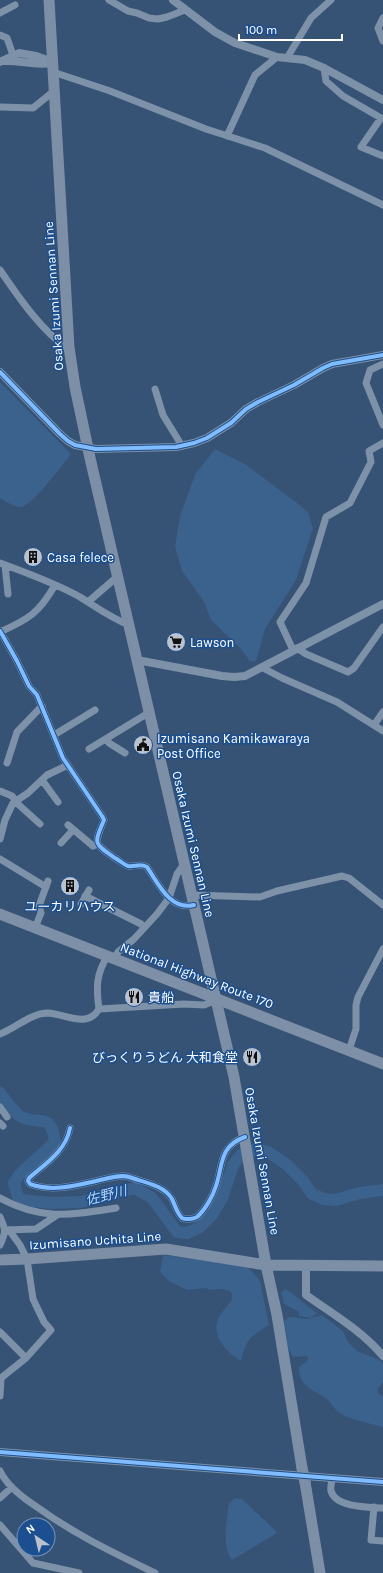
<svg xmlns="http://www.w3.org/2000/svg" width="383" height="1573" font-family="Karla,'Noto Sans JP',sans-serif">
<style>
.water{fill:#3b618d}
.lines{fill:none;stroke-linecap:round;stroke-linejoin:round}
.river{stroke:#3b618d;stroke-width:12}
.minor{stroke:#7d92a8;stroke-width:7}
.tertiary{stroke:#7d92a8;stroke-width:8}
.primary{stroke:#7d8ea7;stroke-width:11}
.trunk{stroke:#7e90a7;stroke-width:11}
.primary-bridge{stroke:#7d8ea7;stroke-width:11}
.cycleway-casing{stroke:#1b4f8f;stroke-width:6}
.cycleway{stroke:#80bcff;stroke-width:4}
.labels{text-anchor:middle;stroke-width:3;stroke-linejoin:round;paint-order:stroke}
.street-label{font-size:13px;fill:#fff;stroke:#1b4f8f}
.poi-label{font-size:13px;fill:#fff;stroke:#1b4f8f;text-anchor:start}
.water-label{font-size:14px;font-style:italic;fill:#b5d3f5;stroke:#1b4f8f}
</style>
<rect width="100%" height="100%" fill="#365274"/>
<path class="water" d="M0 382 71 454C63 464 32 507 20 507 14 507 5 501 0 498Z
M215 449 245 464 297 503 308 512 313 528 296 580 265 629 256 661H250L241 649 211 620 204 602 182 571 175 547 180 516 193 480 196 473Z
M163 1255 248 1266C249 1270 257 1276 260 1281L269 1325C250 1337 246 1339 241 1361 225 1352 209 1333 220 1315 224 1309 229 1305 232 1299 233 1296 232 1294 230 1291L221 1289 210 1290 206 1288 187 1290 169 1281 160 1272Z
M286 1289 317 1313 311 1318 299 1316V1312L284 1304 281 1292Z
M322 1315 343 1331 348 1342 357 1351 380 1360 383 1364V1382L377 1390 379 1394 383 1396V1427C371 1424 346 1419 337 1411 333 1407 331 1403 327 1399 313 1390 298 1386 299 1367L307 1361 308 1358 307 1356 293 1357 288 1347 284 1321 289 1317 308 1319Z
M235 1498 242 1499 277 1532V1533L232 1560C221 1545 227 1520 229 1503Z"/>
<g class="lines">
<path class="river" d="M0 1093C6 1101 12 1111 20 1116 38 1127 51 1110 55 1142L19 1175 14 1183 18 1197 22 1200 51 1203 81 1202 135 1188 152 1198 177 1232 187 1233 200 1227 212 1215 222 1198 233 1165 241 1155 256 1149 268 1152 286 1164 304 1182 312 1194 324 1199 335 1200 360 1193 383 1190"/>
<path class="minor" d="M109 0 128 11 137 13 149 18 158 19 167 17 185 10
M0 13 15 5
M383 18 378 28 383 41
M0 35 7 38 13 55
M287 58 311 18 331 0
M324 68 326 81 343 96 381 118 361 147 383 156
M53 72 110 91 206 129 265 148 383 205
M0 107 33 108 54 91
M227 136 255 75 277 57
M0 270C20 299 40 329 69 350
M383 364 370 370 366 383 383 425
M155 389 163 415 182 446
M0 563C27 573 55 583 80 597 96 607 111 618 129 625
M5 565 8 594
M88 602 118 576
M0 631 17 661 29 686 37 695 63 758 102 816 104 820C94 844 93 843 115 858 119 860 124 865 128 866 135 867 140 863 147 867 158 883 170 911 194 905
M0 632C29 619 39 613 55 585
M297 648 306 654 348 672 354 668 383 627
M293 650 280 622 306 583 326 517 350 503 371 462 369 451 383 443
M263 668 282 678 337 702 383 731
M374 725 383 712
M54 735 95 710
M107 738 109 743 125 753
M89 749 145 715 150 714
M7 763 17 732 42 706
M42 780 58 802
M0 791 12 796 19 805 40 824
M68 825 93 846 97 844
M0 839 5 820 13 803 28 793 47 775 68 765
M61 843 73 830
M0 859 46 887
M192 895 260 897 277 891 342 876 349 878 383 905
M85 896 141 924 144 928
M81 904 89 890
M35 928 41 913 39 906 48 881
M115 958 118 952 134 939 157 914 169 898 177 874 184 864
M99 1009C96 987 96 974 108 955
M0 1034C16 1028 31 1013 48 1013 66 1014 87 1029 99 1009L184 1004 204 1005 209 1003 217 999
M349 1050 356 1029V1005L358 997 383 949
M0 1107 7 1117
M0 1123 3 1126
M70 1128C66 1151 45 1164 29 1178L28 1181 30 1184C52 1192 74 1186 96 1181 106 1179 119 1174 129 1177 143 1182 164 1185 172 1199 175 1205 177 1214 182 1218 186 1220 193 1219 197 1217 205 1210 213 1196 216 1186 223 1165 219 1146 245 1137
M0 1198C42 1221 71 1215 116 1208
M0 1217C6 1230 6 1232 0 1245
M5 1230 36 1229 57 1215
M0 1332 26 1358
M0 1396 1 1378 26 1358 51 1330 44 1322 33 1299 27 1259 20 1245 9 1230
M0 1471C7 1486 23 1498 37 1507 74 1534 114 1553 155 1573
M332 1478C332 1482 330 1487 331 1491 336 1508 369 1507 383 1508
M0 1498 12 1487
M374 1507 371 1540 383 1541
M0 1525 33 1563 79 1573"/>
<path class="tertiary" d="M173 0 215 32 235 43 277 57 305 60 324 68 383 100
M5 61C20 60 35 66 51 63
M0 62 19 53 36 56 53 62
M0 372 60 434 68 441 75 445 96 449 176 447 194 443 207 438 231 423 246 409 258 402 294 385 323 368 332 364 383 355
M137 660 222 676 234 677 245 676 383 604
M306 1266V1295C333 1314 362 1331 383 1356
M0 1452 383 1482"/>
<path class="primary" d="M49 0 69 347 75 387 90 458 234 1077 266 1265 277 1315 302 1468
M0 1260 27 1259 166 1249 266 1265 383 1266
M305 1482 320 1573"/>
<path class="trunk" d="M0 914 383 1064"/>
<path class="primary-bridge" d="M302 1468 305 1482"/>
<g class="cycleway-casing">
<path id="cycleway" d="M0 372 60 434 68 441 75 445 96 449 176 447 194 443 207 438 231 423 246 409 258 402 294 385 323 368 332 364 383 355
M0 631 17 661 29 686 37 695 63 758 102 816 104 820C94 844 93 843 115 858 119 860 124 865 128 866 135 867 140 863 147 867 158 883 170 911 194 905
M70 1128C66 1151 45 1164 29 1178L28 1181 30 1184C52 1192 74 1186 96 1181 106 1179 119 1174 129 1177 143 1182 164 1185 172 1199 175 1205 177 1214 182 1218 186 1220 193 1219 197 1217 205 1210 213 1196 216 1186 223 1165 219 1146 245 1137
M0 1452 383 1482"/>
</g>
<use href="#cycleway" class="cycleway"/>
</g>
<defs>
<g id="building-disc" transform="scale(1)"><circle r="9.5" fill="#b9c2ce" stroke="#1b4f8f"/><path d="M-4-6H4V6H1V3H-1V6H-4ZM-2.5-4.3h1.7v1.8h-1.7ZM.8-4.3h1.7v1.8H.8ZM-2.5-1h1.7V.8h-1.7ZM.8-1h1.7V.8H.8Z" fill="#111"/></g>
<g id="supermarket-disc" transform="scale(1)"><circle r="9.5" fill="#b9c2ce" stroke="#1b4f8f"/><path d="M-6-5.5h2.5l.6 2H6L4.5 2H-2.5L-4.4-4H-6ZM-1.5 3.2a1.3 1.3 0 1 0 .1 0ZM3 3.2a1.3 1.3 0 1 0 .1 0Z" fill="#111"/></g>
<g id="civic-disc" transform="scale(1)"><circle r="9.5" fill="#b9c2ce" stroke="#1b4f8f"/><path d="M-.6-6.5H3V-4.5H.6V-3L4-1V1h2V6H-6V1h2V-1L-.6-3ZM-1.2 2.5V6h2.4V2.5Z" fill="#111"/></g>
<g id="restaurant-disc" transform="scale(1)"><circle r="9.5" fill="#b9c2ce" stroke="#1b4f8f"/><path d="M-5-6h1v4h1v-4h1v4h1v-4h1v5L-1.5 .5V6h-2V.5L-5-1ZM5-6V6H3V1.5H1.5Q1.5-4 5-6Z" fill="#111"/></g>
</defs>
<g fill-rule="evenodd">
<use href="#building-disc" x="33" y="557"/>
<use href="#supermarket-disc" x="176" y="642"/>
<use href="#civic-disc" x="143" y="745"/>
<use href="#building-disc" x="70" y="886"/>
<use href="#restaurant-disc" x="134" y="997"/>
<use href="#restaurant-disc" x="252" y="1057"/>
</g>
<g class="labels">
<g class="street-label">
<text transform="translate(53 296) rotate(-94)" y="5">Osaka Izumi Sennan Line</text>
<text transform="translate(194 844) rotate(77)" y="5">Osaka Izumi Sennan Line</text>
<text transform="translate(197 975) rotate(21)" y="5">National Highway Route 170</text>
<text transform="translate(263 1161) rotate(80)" y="5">Osaka Izumi Sennan Line</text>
<text transform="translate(95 1240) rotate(-4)" y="5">Izumisano Uchita Line</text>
</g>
<g class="poi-label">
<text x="47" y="562">Casa felece</text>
<text x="190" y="647">Lawson</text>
<text x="157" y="743">Izumisano Kamikawaraya<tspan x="157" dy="15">Post Office</tspan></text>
<text x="70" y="911" text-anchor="middle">ユーカリハウス</text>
<text x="148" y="1002">貴船</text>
<text x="238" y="1062" text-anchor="end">びっくりうどん 大和食堂</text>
</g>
<g class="water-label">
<text transform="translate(106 1195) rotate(-14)" y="5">佐野川</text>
</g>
</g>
<g transform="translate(36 1537) rotate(325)"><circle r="19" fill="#1b4f8f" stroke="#7695bc"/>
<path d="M0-3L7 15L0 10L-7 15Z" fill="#b9c2ce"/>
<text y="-6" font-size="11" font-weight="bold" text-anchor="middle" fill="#ffffff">N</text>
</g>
<path d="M239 34v6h103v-6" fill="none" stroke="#ffffff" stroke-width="2"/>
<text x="245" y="34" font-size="12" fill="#ffffff" stroke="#1b4f8f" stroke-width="3" paint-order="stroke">100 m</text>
</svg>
